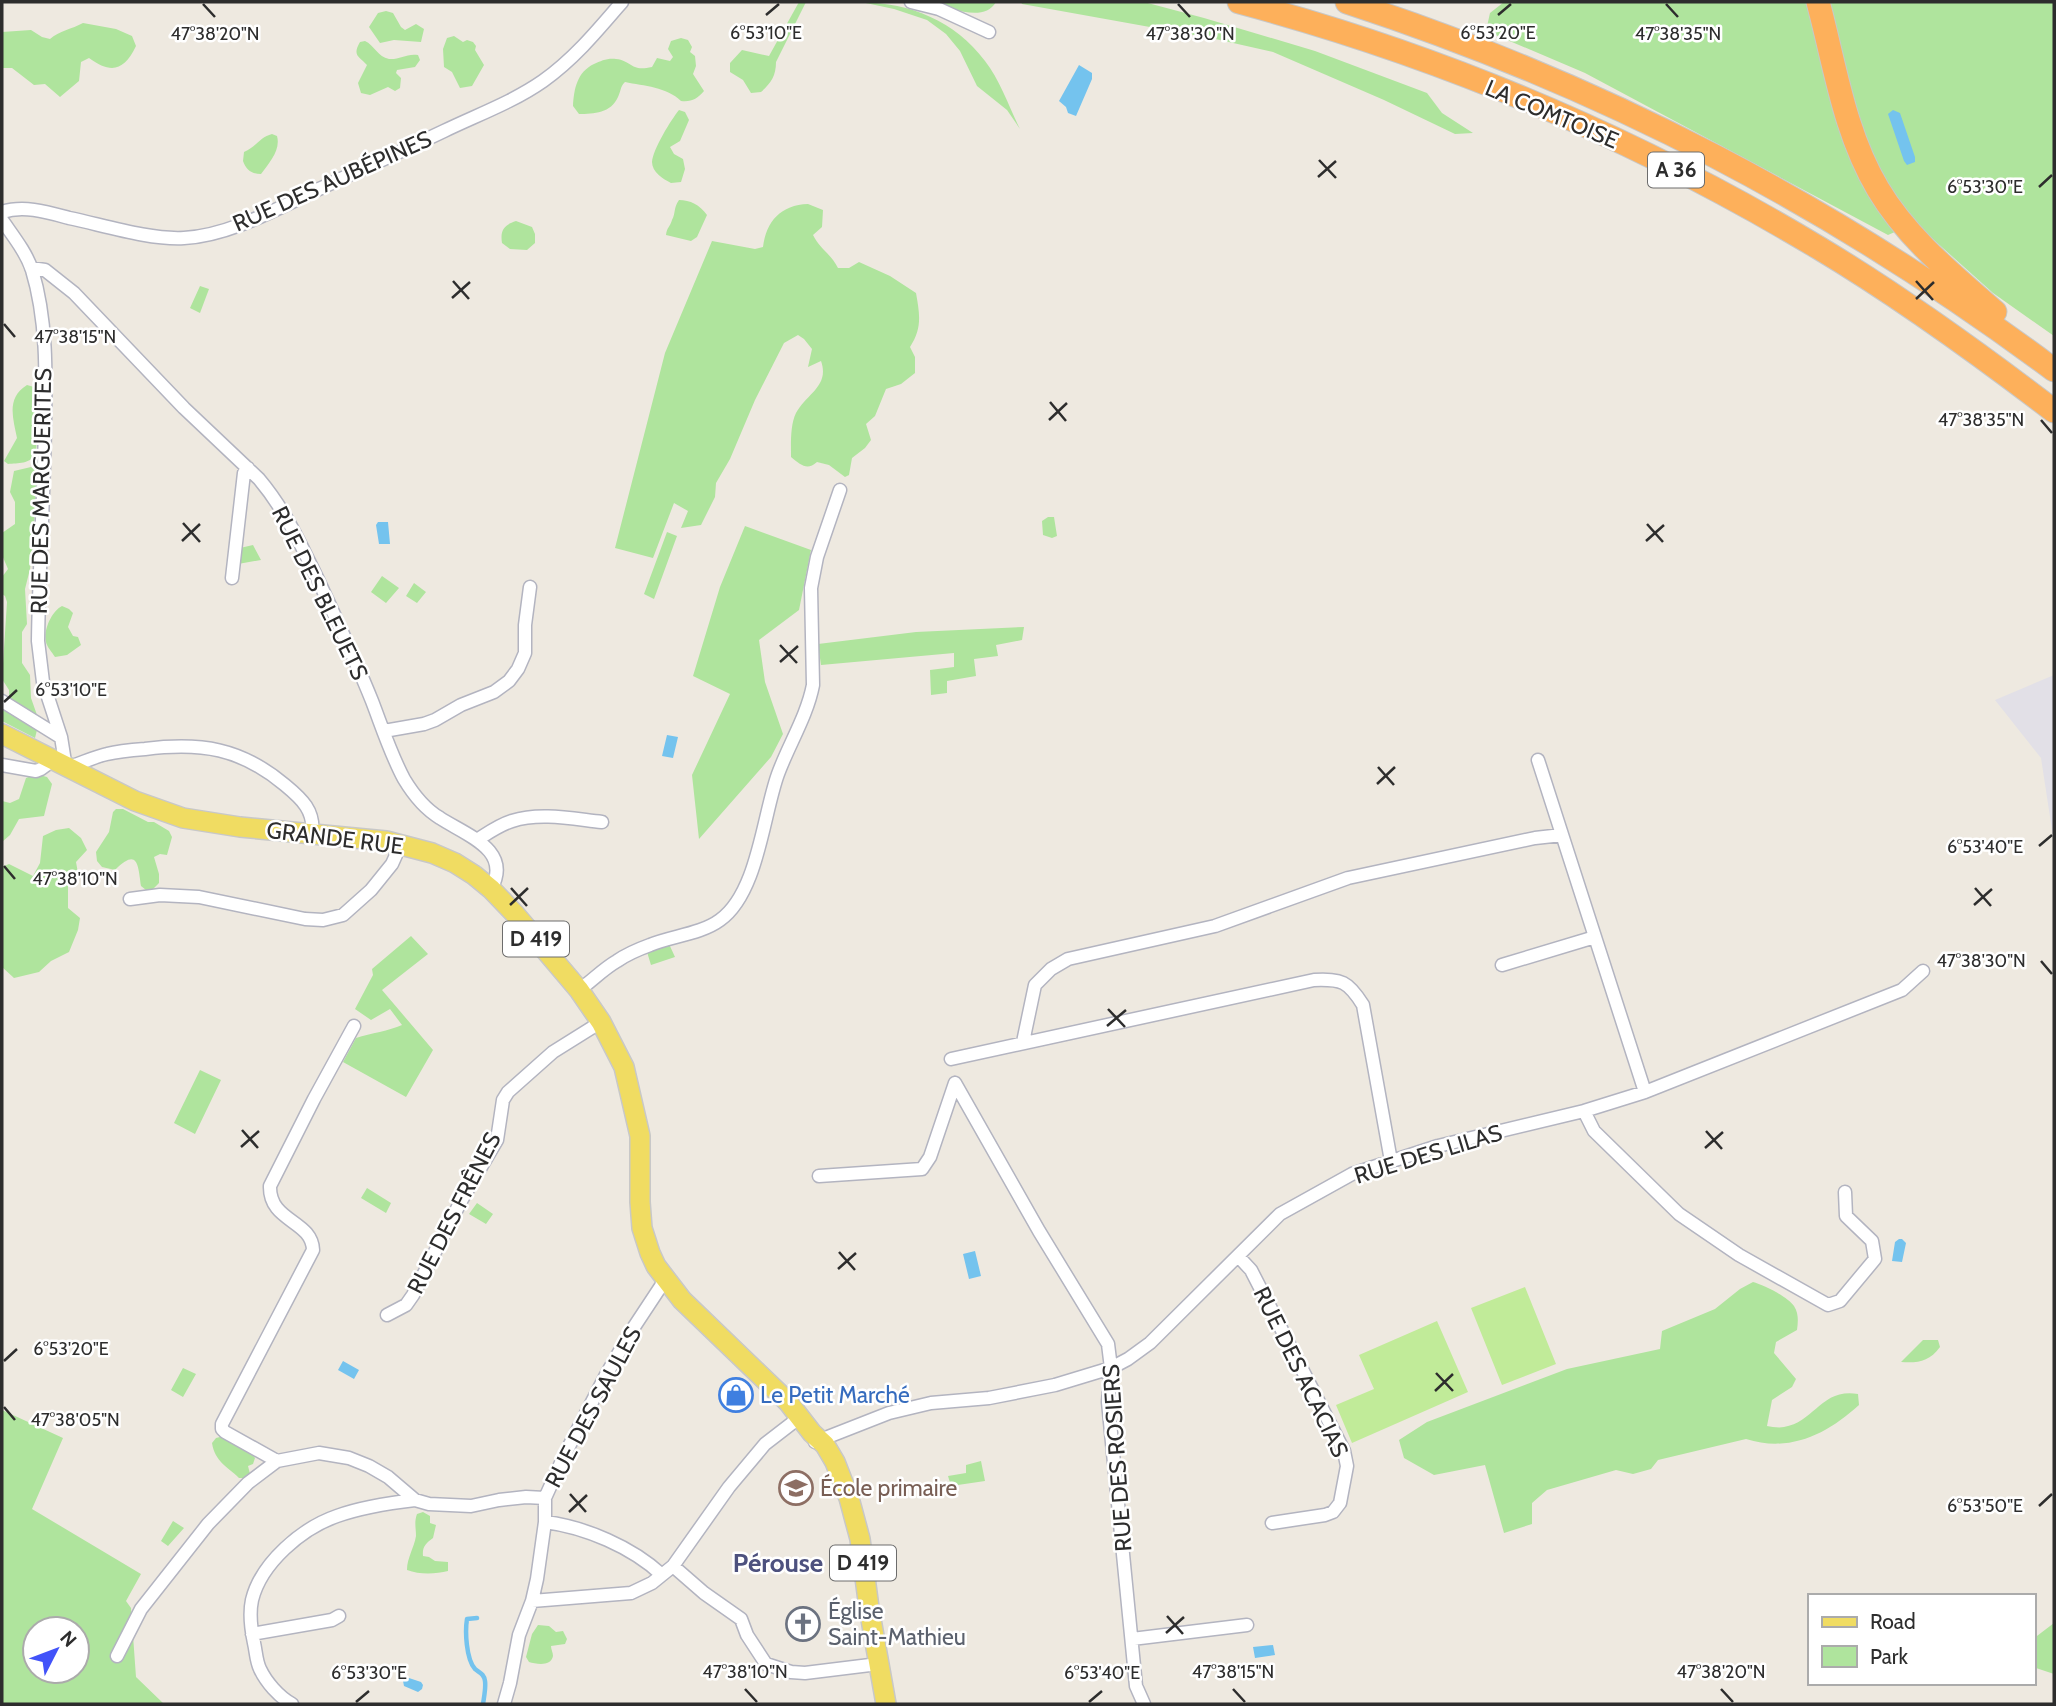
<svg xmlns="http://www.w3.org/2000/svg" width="2056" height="1706" font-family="Cabin,sans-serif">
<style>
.industrial{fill:#e2e0e7}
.green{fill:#afe49d;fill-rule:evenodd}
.pitch{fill:#c1eb99}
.water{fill:#74c3ee}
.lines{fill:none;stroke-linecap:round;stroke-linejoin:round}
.stream{stroke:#74c3ee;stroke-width:4.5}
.street-casing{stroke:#b3b4c0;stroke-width:15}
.primary-casing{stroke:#c8c8c8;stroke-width:22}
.highway-casing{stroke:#c8c8c8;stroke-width:25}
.street{stroke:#fff;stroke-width:12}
.primary{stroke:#f0dc62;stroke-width:19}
.highway{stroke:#fdb05b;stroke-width:23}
.ticks{fill:none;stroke:#2d2d2d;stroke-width:2.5}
.labels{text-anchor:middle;stroke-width:5;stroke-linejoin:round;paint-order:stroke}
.shield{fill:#fff;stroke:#6c6c6c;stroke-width:2}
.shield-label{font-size:21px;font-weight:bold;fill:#2d2d2d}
.street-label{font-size:23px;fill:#2d2d2d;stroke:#fff}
.shop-label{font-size:23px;fill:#366cbe;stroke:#fff;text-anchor:start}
.education-label{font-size:23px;fill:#785e54;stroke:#fff;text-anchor:start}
.worship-label{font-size:23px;fill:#5b616d;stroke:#fff;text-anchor:start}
.quarter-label{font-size:26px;font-weight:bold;fill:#4d517e;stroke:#fff}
.ticks-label{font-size:18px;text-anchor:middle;fill:#2d2d2d;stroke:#fff;stroke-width:5;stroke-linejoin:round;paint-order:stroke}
</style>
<rect width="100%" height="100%" fill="#eee9e0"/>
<path class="industrial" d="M2054 675V843L2041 758 1995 700Z"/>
<path class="green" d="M799 2H806L776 62C776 76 771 83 761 92L751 93 743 80 730 72V63L742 50 769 56Z
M861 2C911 3 955 21 985 61 1000 80 1009 107 1020 129L1007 110 977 86 960 51 946 34 927 20 894 9Z
M933 2H996C984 23 950 8 933 2Z
M1021 2H1144L1204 18 1315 51 1427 93 1442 113 1473 133 1455 134 1384 100 1273 52 1211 38 1022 4Z
M1504 2H2054V336L1993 293 1915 223 1888 235 1585 73 1486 31 1490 13Z
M386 11 393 13 401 27 405 30 416 24 424 29 421 42 394 40 380 43 369 27 378 13Z
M83 23 116 29 132 36 136 46C124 71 111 74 89 58L81 62 79 81 60 97 45 84 34 85 12 68H2V32L31 30 42 37 50 39C59 31 72 29 83 23Z
M454 36 463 42 467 40 473 42 476 46 475 50 484 65 472 86 460 88 452 72 444 67 443 49 447 38Z
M681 38 688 40 692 47 690 52 695 56 696 66 693 74 704 91C697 99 692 102 681 101 667 87 644 86 625 82 620 87 621 91 618 97 611 113 594 114 579 114L573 106C574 89 577 72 594 64 601 61 607 58 616 59 633 61 630 72 652 67L657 58 670 61 673 57 668 49 671 41Z
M365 41C374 45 378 57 389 59 399 60 407 53 418 55L420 60 415 67 397 70 396 73 401 78 400 88 395 91 388 87 370 95 361 93 358 83 367 65C359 56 352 56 360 42Z
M679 110 685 112 689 120 680 141 670 147 674 154 683 159 685 169 681 182 671 183C663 179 652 172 652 162 653 149 671 120 679 110Z
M272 134 277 136C281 150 269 163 261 174 252 174 246 170 243 161L244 152C256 147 260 137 272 134Z
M679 200C690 200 700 205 707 215L697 237 691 241 666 235C667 227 670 227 672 220 676 212 673 209 679 200Z
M808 204 823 210 822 227 813 235C820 249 831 254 838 268H849L859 262 890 276 916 293C920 315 922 329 910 347L915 357V373L901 384 886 389 875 416 866 424 871 440 865 448 852 458 849 475 845 477 829 465 817 462C807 471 801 465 791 457 791 444 790 425 796 413 806 394 830 386 821 361L808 367 812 349 804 339 798 335 784 343 755 400 730 459 716 483 715 497 701 525 681 528 688 511 674 503 653 558 615 548 665 353 712 241 755 249 763 247C766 221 781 205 808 204Z
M516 221 532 227 535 234V243L527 250 510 249 502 243C500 230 504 225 516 221Z
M200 286 209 289 200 313 190 308Z
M27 385 34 387 39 392 36 454C30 464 18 463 8 464L4 461 17 438C13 418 6 398 27 385Z
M31 467 37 471 33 544 30 569 25 589 27 624 22 632V663L30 675 31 698 37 715 9 699V690L2 679 7 602 5 596 2 594V577L8 569 2 555V533L15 524V502L10 492 14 471Z
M1048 517H1054L1057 536 1052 538 1043 535 1042 521Z
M745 526 811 550 799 610 759 640 765 682 783 734 771 757 699 839 692 775 730 694 693 676 720 587Z
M667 532 677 536 654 599 644 594Z
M253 545 261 560 238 564 240 548Z
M382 576 399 588 386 603 371 592Z
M414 583 426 592 417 603 406 596Z
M62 606 69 609 73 613 68 627 73 636 78 637 81 645 67 655 55 657C52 652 47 647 46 642 43 630 52 611 62 606Z
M1024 627 1022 640 996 645 998 656 974 659 976 676 947 681V693L931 695 930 670 954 667V653L821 665 818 644 916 632Z
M2 707 37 730 35 738 2 721Z
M36 774 47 777 52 784 44 816 19 819 10 835 2 842V801L10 803 19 799 26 778Z
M116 809H123L148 822H154L169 831 172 837 167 855 160 854 154 857 159 874V883L153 889 146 890 141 886C138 865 138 847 115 870L102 867 97 861 96 852 109 832 113 812Z
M69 828 81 838 87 850 76 862 78 873 68 886V908L80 918 78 930 69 952 51 961 39 972 14 978 2 967V867L9 864 33 876 40 863 43 836 56 830Z
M411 936 428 954 382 990 433 1050 406 1097 343 1062 356 1038C371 1033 389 1031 402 1025L390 1009 371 1020 355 1009 373 975 372 969Z
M669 944 675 957 651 965 647 952Z
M200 1070 221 1080 195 1134 174 1123Z
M367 1188 391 1203 386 1213 361 1198Z
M477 1203 493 1214 486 1224 469 1214Z
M1753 1282C1764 1285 1788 1297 1794 1306 1799 1314 1798 1322 1797 1330L1776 1342 1774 1353 1796 1379 1792 1387 1772 1400 1767 1426C1772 1427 1779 1428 1784 1427 1815 1422 1821 1388 1858 1394L1859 1405C1827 1434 1790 1453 1746 1439L1658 1460 1651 1469 1633 1474 1616 1470 1547 1490 1532 1503V1524L1504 1533 1485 1465 1434 1475 1404 1458 1399 1440 1427 1422 1567 1369 1660 1349 1662 1331 1715 1309 1740 1289Z
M1923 1340H1938L1940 1347C1929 1362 1918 1363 1901 1362Z
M183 1368 196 1374 183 1397 171 1390Z
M2 1410 63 1438 32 1509 141 1574 126 1601 131 1608 136 1677 164 1704H2ZM35 1629H77V1671H35Z
M220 1437C231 1440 248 1448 255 1458L253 1464 248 1466 250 1474 245 1478H239C227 1466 215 1462 212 1443L216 1438Z
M981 1461 985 1481 951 1486 948 1476 966 1473V1465Z
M423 1512 430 1516V1523L436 1525 433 1538C426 1543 422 1547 423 1556L429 1557 435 1561 448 1562V1571C436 1574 420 1575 407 1570 407 1558 414 1548 416 1536 416 1528 414 1522 417 1514Z
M173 1521 184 1528 168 1546 161 1541Z
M2054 1623V1674L2033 1667V1639Z
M538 1625 549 1626 556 1632 563 1631 567 1639 565 1644 551 1646C551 1649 553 1653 553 1656 551 1667 536 1664 529 1662L526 1657 532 1634Z"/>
<path class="pitch" d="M1525 1287 1556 1364 1502 1385 1471 1308Z
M1437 1321 1468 1392 1352 1443 1336 1405 1374 1389 1359 1355Z"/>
<path class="water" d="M1079 65 1092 73V79L1076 116 1068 113 1066 107 1059 101Z
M1893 110 1900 113 1915 157V162L1907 165 1904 161 1888 114Z
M378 522H388L390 544H379L376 525Z
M667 735 678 737 673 758 662 756Z
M1899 1239H1902L1906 1243 1902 1262 1892 1261 1895 1242Z
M975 1251 981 1276 969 1279 963 1254Z
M343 1361 359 1370 354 1379 338 1370Z
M1273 1645 1275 1655 1255 1658 1253 1647Z
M406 1677 421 1682 423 1685 422 1689 418 1692 404 1686 403 1681Z"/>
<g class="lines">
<path class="stream" d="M477 1618 467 1619C465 1631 466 1659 475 1669 480 1673 484 1674 485 1681 486 1688 484 1697 483 1704"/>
<g class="street-casing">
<path id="street" d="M911 2 939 9 989 32
M2 212C24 205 47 212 69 218 103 225 150 240 184 238 229 236 278 208 319 189 360 170 402 151 444 131 477 115 513 102 543 81 574 59 598 30 622 2
M2 220C13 236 26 252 32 270 47 319 46 373 45 423 44 496 39 569 38 641L43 682 61 737 66 768C80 764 93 757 107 754 119 751 132 750 145 749 201 742 241 748 285 785 302 799 315 811 312 834
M31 268 45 270 74 293 184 408 259 479C286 511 302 547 320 584 338 623 356 661 372 701 382 727 391 755 404 779 413 794 425 809 440 818 466 835 513 850 491 889
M232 578 244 473 248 468
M2 701 60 737
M384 731 424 724 435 720 461 705 494 692 509 681 518 669 525 653V625L530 587
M1538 760 1645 1092
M2 765 36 771 41 769 52 761
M477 840C488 833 499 825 512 821 540 812 573 819 602 822
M130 899 160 895 199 897 305 919 323 920 343 915 371 890 392 864 401 844
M1502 965 1595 937
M579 990C592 981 603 969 617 961 627 954 639 949 650 945 672 936 701 934 720 920 758 893 763 815 778 774 789 744 807 716 813 685L811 588 817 557 840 490
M1023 1042 1035 985 1051 969 1068 959 1215 926 1348 878 1535 838 1562 835
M951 1059 1314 980C1342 979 1348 981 1363 1005L1391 1161
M955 1083 1039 1231 1108 1344 1111 1368 1108 1402 1136 1686 1144 1704
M1584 1111 1594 1131 1679 1214 1739 1255 1828 1305 1840 1301 1875 1259 1872 1241 1846 1216 1845 1192
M819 1176 922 1169 930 1157 955 1083
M1238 1256 1251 1270 1344 1451 1347 1466 1340 1503 1333 1512 1325 1515 1272 1523
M387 1315 406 1305 413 1295 461 1201 497 1140 503 1100 508 1092 553 1052 601 1022
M815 1442 889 1413 931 1403 989 1398 1055 1385 1111 1368 1128 1359 1150 1343 1280 1214 1352 1174 1438 1146 1584 1111 1645 1092 1902 990 1923 971
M277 1461 225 1432 222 1429V1424L313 1250C312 1220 269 1222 270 1186L314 1099 354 1026
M545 1522C585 1527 632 1547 662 1575
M673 1566 704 1593 741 1619 747 1635 766 1664 791 1672 805 1673 870 1665
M532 1601 631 1593 652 1583 673 1566 729 1487 765 1444 800 1417
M252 1634 332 1620 339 1616
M1132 1639 1247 1625
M117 1656 141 1609 208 1524 248 1483 277 1461 319 1453 349 1458 369 1466 388 1477 415 1500 429 1504 471 1506 499 1500 526 1497 545 1498
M292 1704C279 1697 266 1682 260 1669 256 1661 256 1651 254 1643 251 1629 249 1614 252 1600 261 1563 302 1528 337 1516 362 1507 389 1503 415 1500
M504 1704 510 1683 519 1635 532 1601 537 1579 545 1522V1498L565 1454 606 1375 632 1330 665 1280"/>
</g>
<g class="primary-casing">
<path id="primary" d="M2 734 135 801 183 818 240 827 386 841 432 853 455 863 474 875 491 889 514 913 579 990 601 1022 624 1067 640 1136V1202L642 1228 650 1253 656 1266 682 1300 788 1402 812 1433 825 1445 835 1462 849 1498 860 1539 869 1608 886 1704"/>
</g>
<g class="highway-casing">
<path id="highway" d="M1239 2C1442 56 1639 140 1819 248 1901 297 1978 353 2054 411
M1347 2C1607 87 1835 207 2054 370
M1818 2C1835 65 1844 132 1878 189 1907 238 1953 275 1995 312"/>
</g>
<use href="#street" class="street"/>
<use href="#primary" class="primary"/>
<use href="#highway" class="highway"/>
</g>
<path class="ticks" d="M203 4 215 17M1178 4 1190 17M1666 4 1678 17M766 15 779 4M1498 15 1511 4M1319 160 1336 178M1318 177 1336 161M2039 187 2052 175M453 281 469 299M1916 281 1933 300M452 298 470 282M1916 299 1934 282M4 324 15 337M1050 402 1066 421M1049 420 1067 403M2041 420 2052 433M183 523 200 542M1647 524 1663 542M182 541 200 524M1646 541 1664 525M780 645 797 663M780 662 798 646M4 702 17 690M1378 767 1394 785M1377 784 1395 767M2039 846 2052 835M4 866 15 879M511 888 527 906M1975 888 1991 906M510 905 528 888M1974 905 1992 889M2041 961 2052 974M1108 1009 1125 1027M1107 1026 1126 1010M242 1130 258 1148M1706 1131 1722 1149M241 1147 259 1131M1705 1148 1723 1132M839 1252 855 1270M838 1269 856 1253M4 1361 17 1349M1436 1373 1453 1391M1435 1391 1453 1374M4 1407 15 1420M570 1494 586 1512M2039 1506 2052 1494M569 1512 587 1495M1167 1616 1183 1634M1166 1633 1184 1617M745 1689 757 1702M1233 1689 1245 1702M1721 1689 1733 1702M356 1702 369 1691M1089 1702 1102 1691"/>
<defs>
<g id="shop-ring" transform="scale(1.75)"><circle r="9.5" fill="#fff" stroke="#3f7fe0" stroke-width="1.5"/><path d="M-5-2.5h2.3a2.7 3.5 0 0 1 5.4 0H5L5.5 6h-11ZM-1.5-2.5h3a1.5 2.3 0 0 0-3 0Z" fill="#3f7fe0"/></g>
<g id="school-ring" transform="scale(1.75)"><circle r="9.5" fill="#fff" stroke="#8d6e63" stroke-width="1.5"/><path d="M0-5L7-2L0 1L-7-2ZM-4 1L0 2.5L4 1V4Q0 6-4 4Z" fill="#8d6e63"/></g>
<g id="church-ring" transform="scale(1.75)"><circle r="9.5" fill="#fff" stroke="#6b7280" stroke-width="1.5"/><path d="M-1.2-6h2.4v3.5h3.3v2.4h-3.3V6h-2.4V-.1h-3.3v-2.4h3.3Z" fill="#6b7280"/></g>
</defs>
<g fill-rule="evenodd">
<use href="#shop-ring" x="736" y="1395"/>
<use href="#school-ring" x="796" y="1488"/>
<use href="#church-ring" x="803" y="1624"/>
</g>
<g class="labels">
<g class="shield">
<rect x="1648" y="152.5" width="56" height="35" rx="5"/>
<rect x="503" y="921.5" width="66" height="35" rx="5"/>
<rect x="830" y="1545.5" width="66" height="35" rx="5"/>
</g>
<g class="shield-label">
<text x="1676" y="177">A 36</text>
<text x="536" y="946">D 419</text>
<text x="863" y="1570">D 419</text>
</g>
<g class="street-label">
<text transform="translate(1552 114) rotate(23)" y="8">LA COMTOISE</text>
<text transform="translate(332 181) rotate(-24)" y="8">RUE DES AUBÉPINES</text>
<text transform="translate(41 491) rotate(-89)" y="8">RUE DES MARGUERITES</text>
<text transform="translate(320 593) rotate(64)" y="8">RUE DES BLEUETS</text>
<text transform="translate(335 838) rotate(7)" y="8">GRANDE RUE</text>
<text transform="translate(1428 1154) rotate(-17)" y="8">RUE DES LILAS</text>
<text transform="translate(454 1213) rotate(-63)" y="8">RUE DES FRÊNES</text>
<text transform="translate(1301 1372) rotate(64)" y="8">RUE DES ACACIAS</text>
<text transform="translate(593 1407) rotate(-62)" y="8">RUE DES SAULES</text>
<text transform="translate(1117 1458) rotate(-94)" y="8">RUE DES ROSIERS</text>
</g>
<g class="shop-label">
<text x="760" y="1403">Le Petit Marché</text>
</g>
<g class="education-label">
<text x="820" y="1496">École primaire</text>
</g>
<g class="worship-label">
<text x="828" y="1619">Église<tspan x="828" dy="26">Saint-Mathieu</tspan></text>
</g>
<g class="quarter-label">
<text x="778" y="1572">Pérouse</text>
</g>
</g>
<g class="ticks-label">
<text x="1498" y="39">6°53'20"E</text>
<text x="766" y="39">6°53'10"E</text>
<text x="1190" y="40">47°38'30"N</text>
<text x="1678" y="40">47°38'35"N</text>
<text x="215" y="40">47°38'20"N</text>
<text x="1985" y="193">6°53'30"E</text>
<text x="75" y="343">47°38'15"N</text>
<text x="1981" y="426">47°38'35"N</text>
<text x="71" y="696">6°53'10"E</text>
<text x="1985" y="853">6°53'40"E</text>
<text x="75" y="885">47°38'10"N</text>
<text x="1981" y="967">47°38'30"N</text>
<text x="71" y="1355">6°53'20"E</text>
<text x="75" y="1426">47°38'05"N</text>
<text x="1985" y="1512">6°53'50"E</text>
<text x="745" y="1678">47°38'10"N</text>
<text x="1233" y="1678">47°38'15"N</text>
<text x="1721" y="1678">47°38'20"N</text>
<text x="369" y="1679">6°53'30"E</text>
<text x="1102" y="1679">6°53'40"E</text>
</g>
<rect width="2056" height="1706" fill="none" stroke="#2d2d2d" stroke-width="7"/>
<rect x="1808" y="1594" width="228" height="91" fill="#ffffff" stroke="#ababab" stroke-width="2"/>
<rect x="1822" y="1617" width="35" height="10" fill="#f0dc62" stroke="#ababab" stroke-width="2"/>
<text x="1870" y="1629" font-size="21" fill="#2d2d2d">Road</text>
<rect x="1822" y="1646" width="35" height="21" fill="#afe49d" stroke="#ababab" stroke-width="2"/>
<text x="1870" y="1664" font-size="21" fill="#2d2d2d">Park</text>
<g transform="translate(56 1650) rotate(48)"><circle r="33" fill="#ffffff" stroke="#ababab" stroke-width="2"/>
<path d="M0-5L12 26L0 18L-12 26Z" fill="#4253f9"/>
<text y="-10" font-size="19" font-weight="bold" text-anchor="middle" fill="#2d2d2d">N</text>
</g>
</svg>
